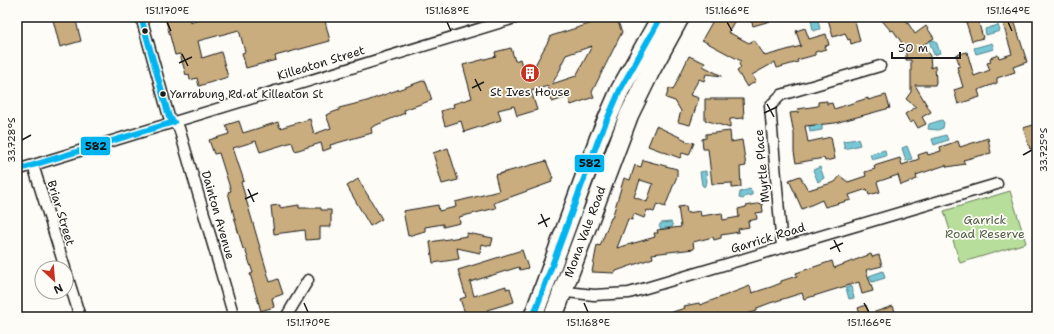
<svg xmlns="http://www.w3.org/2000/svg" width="1054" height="334" font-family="'Shantell Sans',sans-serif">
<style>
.green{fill:#b7de9a;stroke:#6a7d5b}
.water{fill:#78c7d5;stroke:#53838b}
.building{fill:#c9ad7e;stroke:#1c1c1c;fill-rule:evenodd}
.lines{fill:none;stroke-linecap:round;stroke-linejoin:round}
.street-casing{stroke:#1c1c1c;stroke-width:13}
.highway-casing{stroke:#1c1c1c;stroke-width:21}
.street{stroke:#fdfcf7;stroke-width:10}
.highway{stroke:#fdfcf7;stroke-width:18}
.bus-1-casing{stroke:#fdfcf7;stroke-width:9}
.bus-1{stroke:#00b5ef;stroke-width:6}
.ticks{fill:none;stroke:#1c1c1c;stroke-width:1.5}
.bus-dot{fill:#1c1c1c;stroke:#fdfcf7;stroke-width:1.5}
.labels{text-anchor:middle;stroke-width:3.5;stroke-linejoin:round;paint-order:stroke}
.bus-label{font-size:11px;fill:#1c1c1c;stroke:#fdfcf7;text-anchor:start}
.street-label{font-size:12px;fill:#1c1c1c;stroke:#fdfcf7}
.poi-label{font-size:12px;fill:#1c1c1c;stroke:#fdfcf7}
.park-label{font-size:12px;fill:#526048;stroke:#fdfcf7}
.line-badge{stroke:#fdfcf7;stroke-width:1.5}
.pale-badge-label{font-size:11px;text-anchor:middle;font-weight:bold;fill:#111}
.neatline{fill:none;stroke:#1c1c1c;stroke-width:1.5}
.ticks-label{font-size:10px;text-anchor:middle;fill:#1c1c1c}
</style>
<rect width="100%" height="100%" fill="#fdfcf7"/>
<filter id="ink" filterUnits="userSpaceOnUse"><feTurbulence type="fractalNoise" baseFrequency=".025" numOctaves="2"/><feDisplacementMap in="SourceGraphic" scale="8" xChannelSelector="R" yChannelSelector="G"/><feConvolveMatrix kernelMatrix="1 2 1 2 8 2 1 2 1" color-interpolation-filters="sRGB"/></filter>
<g filter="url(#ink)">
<path class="green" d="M1010 191 1026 243 960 263 944 211Z"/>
<path class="water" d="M817 17 820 29 813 31 811 19Z
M998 25 1000 31 986 35 985 29Z
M932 40 936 41 940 53 934 55 929 41Z
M992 43 994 49 976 54 974 48Z
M942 120 944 123 943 128 938 130 928 129 929 124Z
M822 124V130L810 132 809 126Z
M946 135 948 140 934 145 932 139Z
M858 139 860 145 845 149 843 141Z
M907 146 912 159 906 161 902 148Z
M885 150 886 156 872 160 870 154Z
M820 167 824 178 818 182 813 170Z
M706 171 707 182 704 187 702 185 700 172Z
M750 189 752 191V195L746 196 743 199 739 198 740 192Z
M671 222 673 226 672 227 661 229 659 226 661 223Z
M883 271 885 278 872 282 869 276Z
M851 286 854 298 849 299 846 288Z"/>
<path class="building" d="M63 17H75L81 41 60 47 53 20Z
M165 17H189L190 22 204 18 203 17H324L330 41 275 56 276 60 246 68 242 53 245 52 239 30 198 41 202 58 221 52 228 77 199 86 197 78 190 80 189 74 186 75 180 54 175 55Z
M715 17H737L728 32 749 43 754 40 765 56 801 46 796 31 805 28 809 39 826 34 829 45 825 46 826 49 815 52V55L797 60 798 62 777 68 775 62 752 75 756 81 747 87 737 71 741 68 739 64 741 61 702 40Z
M750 17H777V19L753 26Z
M835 17H854L860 41 851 44 850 39 848 40 845 33 833 37 828 19Z
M879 17H904L915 34 926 26 934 38 923 45 930 56 931 68 935 66 936 82 935 85H915L931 112 922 117 926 124 918 128 914 121 910 123 905 114 916 107 906 99 911 92V60H906V49L893 30 891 31Z
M968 17H977L983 38 972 41 966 22 969 21Z
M1001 17H1013L1027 62 1013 67 1015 72 997 78V83L978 90 980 97 958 104 954 90 963 87 957 67 960 66 956 55 967 52 974 76 990 70 987 63 991 62 990 58 998 55 999 58 1012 54Z
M608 18 614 19 618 22 622 32 592 92 594 97 571 105 568 97 552 102 548 86 531 91 537 110 517 116 514 106 498 110 501 120 464 132 461 121 445 126 441 111 454 107 453 104 472 98 463 65 496 56 495 52 511 48 515 61 520 59 523 70 534 67 551 36ZM592 46 576 76 552 84 561 68V65L566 55Z
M689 56 705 63 703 66 722 76 706 74 704 81 699 79 690 95 699 98 690 125 678 122 681 111 675 101 666 98 669 88 673 90Z
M425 80 432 100 404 110 405 113 374 126 371 128 372 133 330 145 331 148 323 151 321 143 295 151 292 142 260 152 256 141 233 148 244 181 241 182 270 282 278 279 283 294 272 298 274 307 261 311 250 274 253 273 245 249H243L236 224 228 192 231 191 219 153 214 154 209 140 229 134 226 125 239 121 243 133 278 122 280 128 310 119 314 134 331 128 326 115 339 110V108L367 101Z
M886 95 890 108 835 123 805 126 808 142 831 137 835 159 825 161 824 158 796 163 794 152V134L790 113 799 112 798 109 818 106V102L827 101V104L832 103 834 109 868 98V100Z
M705 99H743L744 118 730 119V128L705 120Z
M1037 124V147L1030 149 1023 128Z
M656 126 686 140 685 141 694 143 689 155 682 153 680 158 648 146Z
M730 131 731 142 742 140 746 166 740 167 741 187 732 188V183L712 184 708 149H703L702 139 706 138V134Z
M988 138 991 153 963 160 965 164 947 167 946 165 916 175 917 179 901 185 898 175 877 182 880 192 869 195 867 189 849 195 851 200 825 207 822 200 802 209 789 180 800 176 808 190 835 182 840 176 848 182 866 176 865 172 875 169 874 166 900 158 902 165 919 159 918 155 927 152 928 155 941 151 940 147 958 141 960 147Z
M448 148 458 180 442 184 433 153Z
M643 160 677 169V176L665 207 657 204 654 212 647 210 644 218 634 214 632 220 628 219 617 248 655 237 654 233H658L657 230 681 227 678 207 686 206 687 213 700 211 701 216 722 213 723 220 739 217 738 209 746 207V206L762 203 763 212 756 213 757 219 748 221 749 227 738 229 739 232 721 235V238L714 240 713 237 693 242 694 249 652 254 653 258 616 271 615 273 592 272 597 245 600 246 611 218H612L624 178 630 180 635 165 641 167ZM640 180 653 184 647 202 634 197Z
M546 161 553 178 551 179 552 182 494 203 496 208 459 217 460 223 443 227V224L425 227V231L408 236 403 211 438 205 439 211 456 207 455 202 499 191 495 175Z
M358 179 382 219 370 226 347 186Z
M280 205V208L299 205V208H321V210H331V227H320V239L306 240 305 230 274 234 271 206Z
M467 233 493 238 491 246 481 244 480 253 457 248 459 259 433 263 430 242 467 236Z
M522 250 528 268 520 270 519 267 470 282 474 296 506 286V289L510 288 514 302 487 310 488 313 479 316 478 312 466 316 460 299 466 297 458 270Z
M871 254 872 257 879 255 882 266 866 270 873 291 862 294 859 282 804 299 802 293 770 303 757 308V311L737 317H718V314L710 317H663V315L685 308 684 306 699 303 700 305 750 286 752 293 771 287 781 283V281L797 276 796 273 832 261 834 268Z
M866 305 869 314 893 306 897 317H861L858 308Z"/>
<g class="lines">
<g class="street-casing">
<path id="street" d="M141 17 169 117 179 128 234 317
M33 165 65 268
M17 170 518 17
M782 247 770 106 781 95 880 66
M66 272 80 317
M558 291 594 295 629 293 997 184
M286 317 308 280"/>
</g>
<g class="highway-casing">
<g id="highway">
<path d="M533 317 599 138 620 90 661 17"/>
<path id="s1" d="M553 317 629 115 651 70 680 17"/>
</g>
</g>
<use href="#street" class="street"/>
<use href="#highway" class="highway"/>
<g class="bus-1-casing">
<path id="bus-1" d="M141 17 169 117 174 122
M17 170 174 122
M533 317 599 138 620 90 661 17"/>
</g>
<use href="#bus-1" class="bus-1"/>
</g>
</g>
<path class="ticks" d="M167 22 171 31M447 22 451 31M727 22 732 31M1008 22 1012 31M182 54 188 66M179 63 192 57M475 79 481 91M472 88 484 82M767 104 774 117M764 113 777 107M22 140 31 135M1023 155 1032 150M248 189 254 202M245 199 258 193M541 214 547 227M538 224 550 218M834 240 840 252M830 249 843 243M304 303 308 312M584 303 588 312M864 303 869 312"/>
<defs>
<g id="building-disc" transform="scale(1)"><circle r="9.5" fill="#c8321e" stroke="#fdfcf7"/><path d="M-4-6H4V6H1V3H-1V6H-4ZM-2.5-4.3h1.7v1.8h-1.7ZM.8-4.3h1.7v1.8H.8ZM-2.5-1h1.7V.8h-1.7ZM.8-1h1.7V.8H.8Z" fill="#fff"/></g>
</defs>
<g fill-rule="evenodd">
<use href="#building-disc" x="530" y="73"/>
</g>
<g class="bus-dot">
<circle cx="145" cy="31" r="3.5"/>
<circle cx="163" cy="94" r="3.5"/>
</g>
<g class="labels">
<g class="bus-label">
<text x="170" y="98">Yarrabung Rd at Killeaton St</text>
</g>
<g class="street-label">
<text transform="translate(321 63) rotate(-17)" y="4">Killeaton Street</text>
<text transform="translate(762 166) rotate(-95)" y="4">Myrtle Place</text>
<text transform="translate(61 213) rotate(73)" y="4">Briar Street</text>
<text transform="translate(218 215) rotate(74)" y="4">Dainton Avenue</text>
<text dy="4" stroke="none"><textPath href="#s1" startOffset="91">Mona Vale Road</textPath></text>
<text transform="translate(768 238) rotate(-17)" y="4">Garrick Road</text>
</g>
<g class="poi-label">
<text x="530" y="96">St Ives House</text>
</g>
<g class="park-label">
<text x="985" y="224">Garrick<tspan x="985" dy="14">Road Reserve</tspan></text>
</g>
</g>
<g class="line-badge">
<rect x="80" y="136" width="31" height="20" rx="4" fill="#00b5ef"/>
<rect x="574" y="154" width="31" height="19" rx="4" fill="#00b5ef"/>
</g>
<g class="pale-badge-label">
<text x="96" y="150">582</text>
<text x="590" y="167">582</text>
</g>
<rect width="1054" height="334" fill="none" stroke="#fdfcf7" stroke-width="44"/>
<g transform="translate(54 280) rotate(154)"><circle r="19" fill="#fdfcf7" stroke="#a3a29f"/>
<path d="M0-3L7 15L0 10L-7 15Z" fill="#c8321e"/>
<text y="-6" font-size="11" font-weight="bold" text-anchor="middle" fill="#1c1c1c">N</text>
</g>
<path d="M892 52v6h68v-6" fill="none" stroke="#1c1c1c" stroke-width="2"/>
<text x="898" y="52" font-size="12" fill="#1c1c1c" stroke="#fdfcf7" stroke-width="3" paint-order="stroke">50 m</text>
<rect x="22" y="22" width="1010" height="290" class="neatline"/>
<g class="ticks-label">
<text x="167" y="14">151.170°E</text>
<text x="447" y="14">151.168°E</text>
<text x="727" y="14">151.166°E</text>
<text x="1008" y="14">151.164°E</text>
<text transform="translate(11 140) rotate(-90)" y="4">33.728°S</text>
<text transform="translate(1043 150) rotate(-90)" y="4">33.725°S</text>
<text x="308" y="326">151.170°E</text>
<text x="588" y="326">151.168°E</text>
<text x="869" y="326">151.166°E</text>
</g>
</svg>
